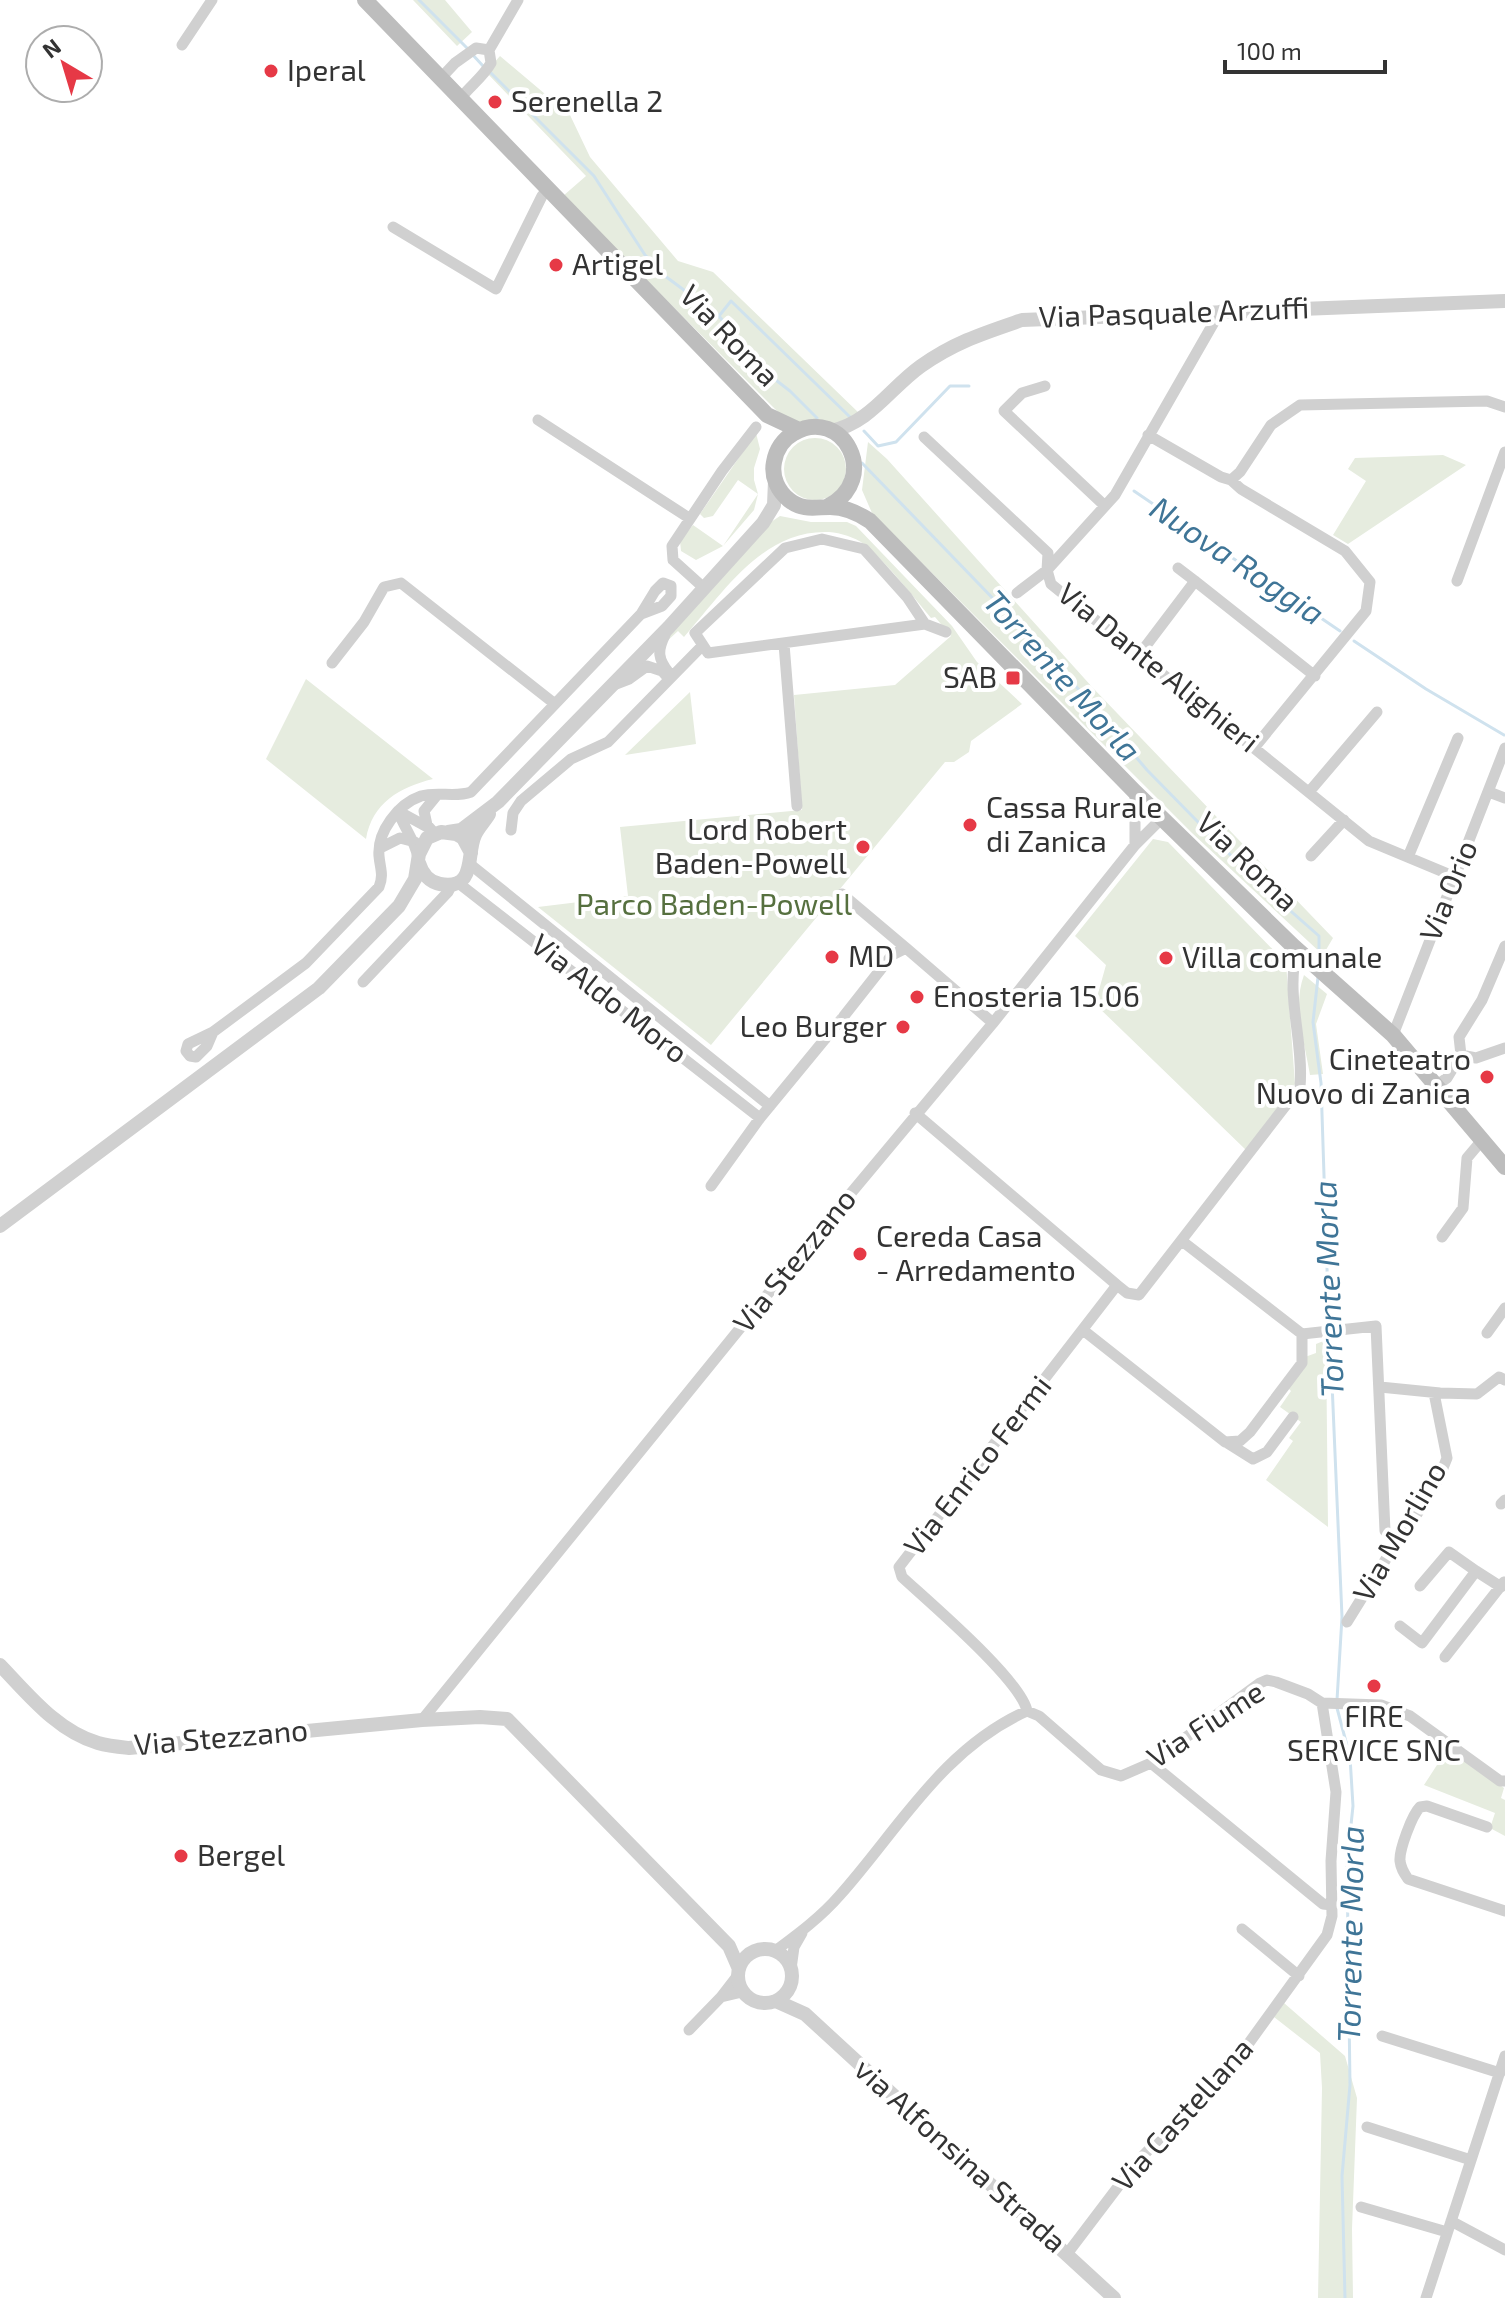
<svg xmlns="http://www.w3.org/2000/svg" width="1505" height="2298" font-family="'Exo 2',sans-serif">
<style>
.green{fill:#e6ecdf}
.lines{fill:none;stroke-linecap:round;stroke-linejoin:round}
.stream{stroke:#cfe2ee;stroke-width:3}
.minor-tunnel{stroke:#d6d6d6;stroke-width:11;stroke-dasharray:11 5.5;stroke-linecap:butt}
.minor{stroke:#d0d0d0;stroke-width:11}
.tertiary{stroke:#d0d0d0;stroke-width:14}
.secondary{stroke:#bdbdbd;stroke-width:16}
.poi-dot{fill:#e63946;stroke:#fff;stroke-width:3}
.labels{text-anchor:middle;stroke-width:8;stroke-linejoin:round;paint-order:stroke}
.poi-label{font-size:30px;fill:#333;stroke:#fff;text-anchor:start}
.street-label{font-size:30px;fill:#333;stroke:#fff}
.park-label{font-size:30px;fill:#56703f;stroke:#fff}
.water-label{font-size:32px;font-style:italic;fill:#3f7597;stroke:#fff}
</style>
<rect width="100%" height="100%" fill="#fff"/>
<path class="green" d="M413 0H445L472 32 457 46Z
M500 56 570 115 590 157 678 261 713 272 860 414 847 426 807 424 783 417 563 196 586 176 486 72Z
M756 433 760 449 754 468V480L758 494 754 510 723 546 696 560 681 551 680 541 693 525 723 546 758 494 738 480 713 516 704 518 700 514Z
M784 469a31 31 0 1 1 62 0a31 31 0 1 1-62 0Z
M868 442 887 459 1093 688 1333 938 1323 955 1192 833 872 513 862 490Z
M1443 455 1466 465 1348 544 1333 535 1366 481 1348 469 1355 458Z
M780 516 811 522H847L856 526 952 626 977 662 1022 704 971 741 969 752 954 762H945L711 1045 538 907 628 896 620 827 802 810 794 695 895 685 951 636 935 617 931 618C910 593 889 565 864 544 854 537 841 533 829 532 763 529 723 593 684 637L678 631 665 643 668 637 765 526Z
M306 679 433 779C400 787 372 803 366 839L266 759Z
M690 692 696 744 625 755Z
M1153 839 1168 842 1286 963 1295 1084 1246 1150 1095 1004 1106 965 1075 936Z
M1304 975 1327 994 1316 1024 1323 1074 1310 1075C1305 1043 1292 1007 1304 975Z
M1326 1340 1328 1527 1266 1480 1293 1441 1289 1438 1301 1422 1280 1407 1291 1391 1287 1387 1305 1357 1316 1353V1344Z
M1448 1748 1504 1788 1501 1798 1505 1800V1836L1490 1828 1495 1813 1424 1785Z
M1284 2003 1345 2056 1357 2098 1352 2229 1353 2298H1318L1322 2088 1320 2053 1274 2017Z"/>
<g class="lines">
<path class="stream" d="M419 0 467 48
M472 54 483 66
M489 71 594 176 645 255 665 276 719 316 759 367 790 391 817 418
M719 316 731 301 851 418
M864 431 878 446 896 442 950 386H969
M862 463 1063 671 1147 770 1250 875 1319 936V962
M1134 491 1340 631
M1354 641 1426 689 1504 735
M1318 977 1313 1022 1321 1083 1329 1329
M1330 1336 1342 1617 1337 1700
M1337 1708 1350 1757 1353 1806 1347 1863 1350 2085 1342 2176 1345 2298"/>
<path class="minor-tunnel" d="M825 1039 844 1016"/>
<path class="minor" d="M182 45 212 0
M489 50 518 0
M440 79 455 63 476 48 489 50 491 63C483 77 470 86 460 99
M393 227 496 289 542 196 547 190
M1045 386 1022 393 1004 411 1105 506
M538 420 689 518
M1148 435 1221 477 1231 480 1241 489 1345 551 1370 582 1366 611 1254 748
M924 437 1048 553 1047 570 1051 584 1369 841 1453 876
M1231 480 1240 472 1271 425 1300 405 1487 401 1505 407
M1178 568 1195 581
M1457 581 1505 452
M704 588 673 560 672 546 722 471 756 427
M1017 593 1047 570 1115 495 1221 310
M925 624 708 653 695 633 785 548 822 539 864 549 907 597 925 624 946 632
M665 635C657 651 658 659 669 673
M784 644 797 806
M1139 655 1195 581 1315 676
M332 663 364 622 384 587 401 583 555 704
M616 684 629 679 647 666 662 671 669 679
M1135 792V845
M1309 792 1377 712
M1489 792 1505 798
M398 811C404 828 415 840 418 858
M398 811 429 828
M511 830 513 813 521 801 571 759 608 742 702 646
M435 834 427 825 424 811 437 795
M380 848 400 838 415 842
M1311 856 1344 820
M1408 857 1458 738
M471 865 770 1106
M457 882 760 1118
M842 894 906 948
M363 982 448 892 452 884
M844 1016 892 955 906 948 993 1023
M213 1032 207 1046 196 1057 190 1056 186 1051 188 1044 213 1032 306 963 379 887C384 875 380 868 379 856 377 832 398 804 421 796 438 791 455 798 471 792L641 614 655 591 663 583 671 586V596L662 606 641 614
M1393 1035 1505 748
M1461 1055 1476 1058 1505 1048
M1437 1085 1447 1078 1461 1055 1459 1037 1482 1000 1505 946
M915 1113 1117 1285 1127 1293 1139 1295 1300 1087C1304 1040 1285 996 1297 950
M711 1186 760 1118 825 1039
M1442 1237 1463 1208 1467 1158 1483 1139
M1182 1241 1302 1334 1376 1326 1385 1531
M1083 1330 1225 1442 1240 1441 1250 1432 1302 1363V1334
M1487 1333 1505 1308
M1380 1387 1440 1393 1477 1394 1499 1377 1505 1380
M1226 1442 1253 1459 1267 1452 1293 1417
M1501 1504 1505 1500
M1420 1586 1449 1552 1476 1571
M1347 1622 1399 1538 1414 1519 1439 1478 1447 1458 1434 1393
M1400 1626 1422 1643 1476 1571 1501 1587
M1445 1657 1504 1582
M1027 1711C1021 1680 929 1602 902 1577L899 1567 1117 1285
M422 1720 806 1247 993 1023 1135 845 1162 818
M1151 1763 1323 1904 1332 1905
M1487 1827 1427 1806 1420 1807C1412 1815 1399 1850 1400 1861 1401 1869 1404 1873 1408 1879L1505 1911
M1242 1929 1299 1976
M775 1951C798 1934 821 1917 840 1895 898 1830 943 1748 1027 1711L1039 1716 1101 1770 1121 1776 1151 1763 1260 1683 1267 1680 1276 1682 1308 1694 1322 1703 1381 1705 1410 1716 1500 1781H1505
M791 1969 794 1947 802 1933
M721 1997 742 1992
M689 2030 721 1997 738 1975
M1382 2036 1500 2073
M1367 2127 1471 2160
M1361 2207 1447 2232
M1451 2221 1505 2250
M1067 2254 1136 2163 1241 2054 1327 1935 1332 1916 1331 1861 1336 1792 1322 1703
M1426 2298 1505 2056"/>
<path class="tertiary" d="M831 431C870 423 890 388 921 366 955 342 984 333 1022 320L1505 301
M448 832 461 830 498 802 669 627 763 523 774 505 775 481
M419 863C422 873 429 882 440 884 477 891 466 853 475 835 478 828 485 821 489 814
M0 1226 319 988 399 906 415 879 419 854 427 838 441 832 456 834 463 838 471 853
M0 1665C28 1694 57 1731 98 1743 108 1746 119 1747 129 1748L422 1720 480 1717 507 1719 729 1946 739 1969
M738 1976a27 27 0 1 1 54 0a27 27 0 1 1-54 0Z
M776 2001 805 2014 1114 2298"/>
<path class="secondary" d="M365 0 767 415 799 430
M827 507C883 479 842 405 794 433 783 439 776 450 774 462 771 477 778 491 789 500 803 511 815 507 830 507 846 507 858 513 870 521L1135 792 1293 946 1393 1035 1505 1167"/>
</g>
<g class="poi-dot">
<circle cx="271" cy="71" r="8"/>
<circle cx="495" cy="102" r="8"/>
<circle cx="556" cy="265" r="8"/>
<rect x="1005" y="670" width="16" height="16" rx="4"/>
<circle cx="970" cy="825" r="8"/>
<circle cx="863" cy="847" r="8"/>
<circle cx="832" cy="957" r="8"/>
<circle cx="1166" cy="958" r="8"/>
<circle cx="917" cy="997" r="8"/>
<circle cx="903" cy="1027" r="8"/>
<circle cx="1487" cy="1077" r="8"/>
<circle cx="860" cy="1254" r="8"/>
<circle cx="1374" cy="1686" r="8"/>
<circle cx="181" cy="1856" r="8"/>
</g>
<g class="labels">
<g class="poi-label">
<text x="287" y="81">Iperal</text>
<text x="511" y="112">Serenella 2</text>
<text x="572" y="275">Artigel</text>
<text x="997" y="688" text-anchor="end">SAB</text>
<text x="986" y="818">Cassa Rurale<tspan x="986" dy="34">di Zanica</tspan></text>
<text x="847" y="840" text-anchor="end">Lord Robert<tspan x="847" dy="34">Baden-Powell</tspan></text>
<text x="848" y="967">MD</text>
<text x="1182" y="968">Villa comunale</text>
<text x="933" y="1007">Enosteria 15.06</text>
<text x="887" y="1037" text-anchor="end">Leo Burger</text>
<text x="1471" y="1070" text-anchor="end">Cineteatro<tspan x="1471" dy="34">Nuovo di Zanica</tspan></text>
<text x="876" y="1247">Cereda Casa<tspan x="876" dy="34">- Arredamento</tspan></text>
<text x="1374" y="1727" text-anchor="middle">FIRE<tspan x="1374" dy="34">SERVICE SNC</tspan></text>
<text x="197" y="1866">Bergel</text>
</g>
<g class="street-label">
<text transform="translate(1174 313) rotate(-2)" y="10">Via Pasquale Arzuffi</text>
<text transform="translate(729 336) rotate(46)" y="10">Via Roma</text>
<text transform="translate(1158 668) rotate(39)" y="10">Via Dante Alighieri</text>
<text transform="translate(1247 862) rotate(44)" y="10">Via Roma</text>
<text transform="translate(1449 891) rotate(-68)" y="10">Via Orio</text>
<text transform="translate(609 999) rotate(38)" y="10">Via Aldo Moro</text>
<text transform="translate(795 1261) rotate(-51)" y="10">Via Stezzano</text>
<text transform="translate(978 1466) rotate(-52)" y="10">Via Enrico Fermi</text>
<text transform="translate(1400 1532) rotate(-60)" y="10">Via Morlino</text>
<text transform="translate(1206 1725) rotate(-33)" y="10">Via Fiume</text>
<text transform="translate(221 1738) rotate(-5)" y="10">Via Stezzano</text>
<text transform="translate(1183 2115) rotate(-48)" y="10">Via Castellana</text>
<text transform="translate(960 2156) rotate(42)" y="10">via Alfonsina Strada</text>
</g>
<g class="park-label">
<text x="714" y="915">Parco Baden-Powell</text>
</g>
<g class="water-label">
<text transform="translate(1237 561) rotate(34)" y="11">Nuova Roggia</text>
<text transform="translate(1062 676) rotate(48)" y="11">Torrente Morla</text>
<text transform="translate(1329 1289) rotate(-92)" y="11">Torrente Morla</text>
<text transform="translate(1351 1934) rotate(-89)" y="11">Torrente Morla</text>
</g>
</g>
<g transform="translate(64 64) rotate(322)"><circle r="38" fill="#ffffff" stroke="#adadad" stroke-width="2"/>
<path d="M0-6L14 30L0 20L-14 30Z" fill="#e63946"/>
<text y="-12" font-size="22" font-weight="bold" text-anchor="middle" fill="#333333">N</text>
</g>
<path d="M1225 60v12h160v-12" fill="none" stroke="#333333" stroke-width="4"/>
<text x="1237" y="60" font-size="24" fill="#333333" stroke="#ffffff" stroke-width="6" paint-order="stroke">100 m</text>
</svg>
